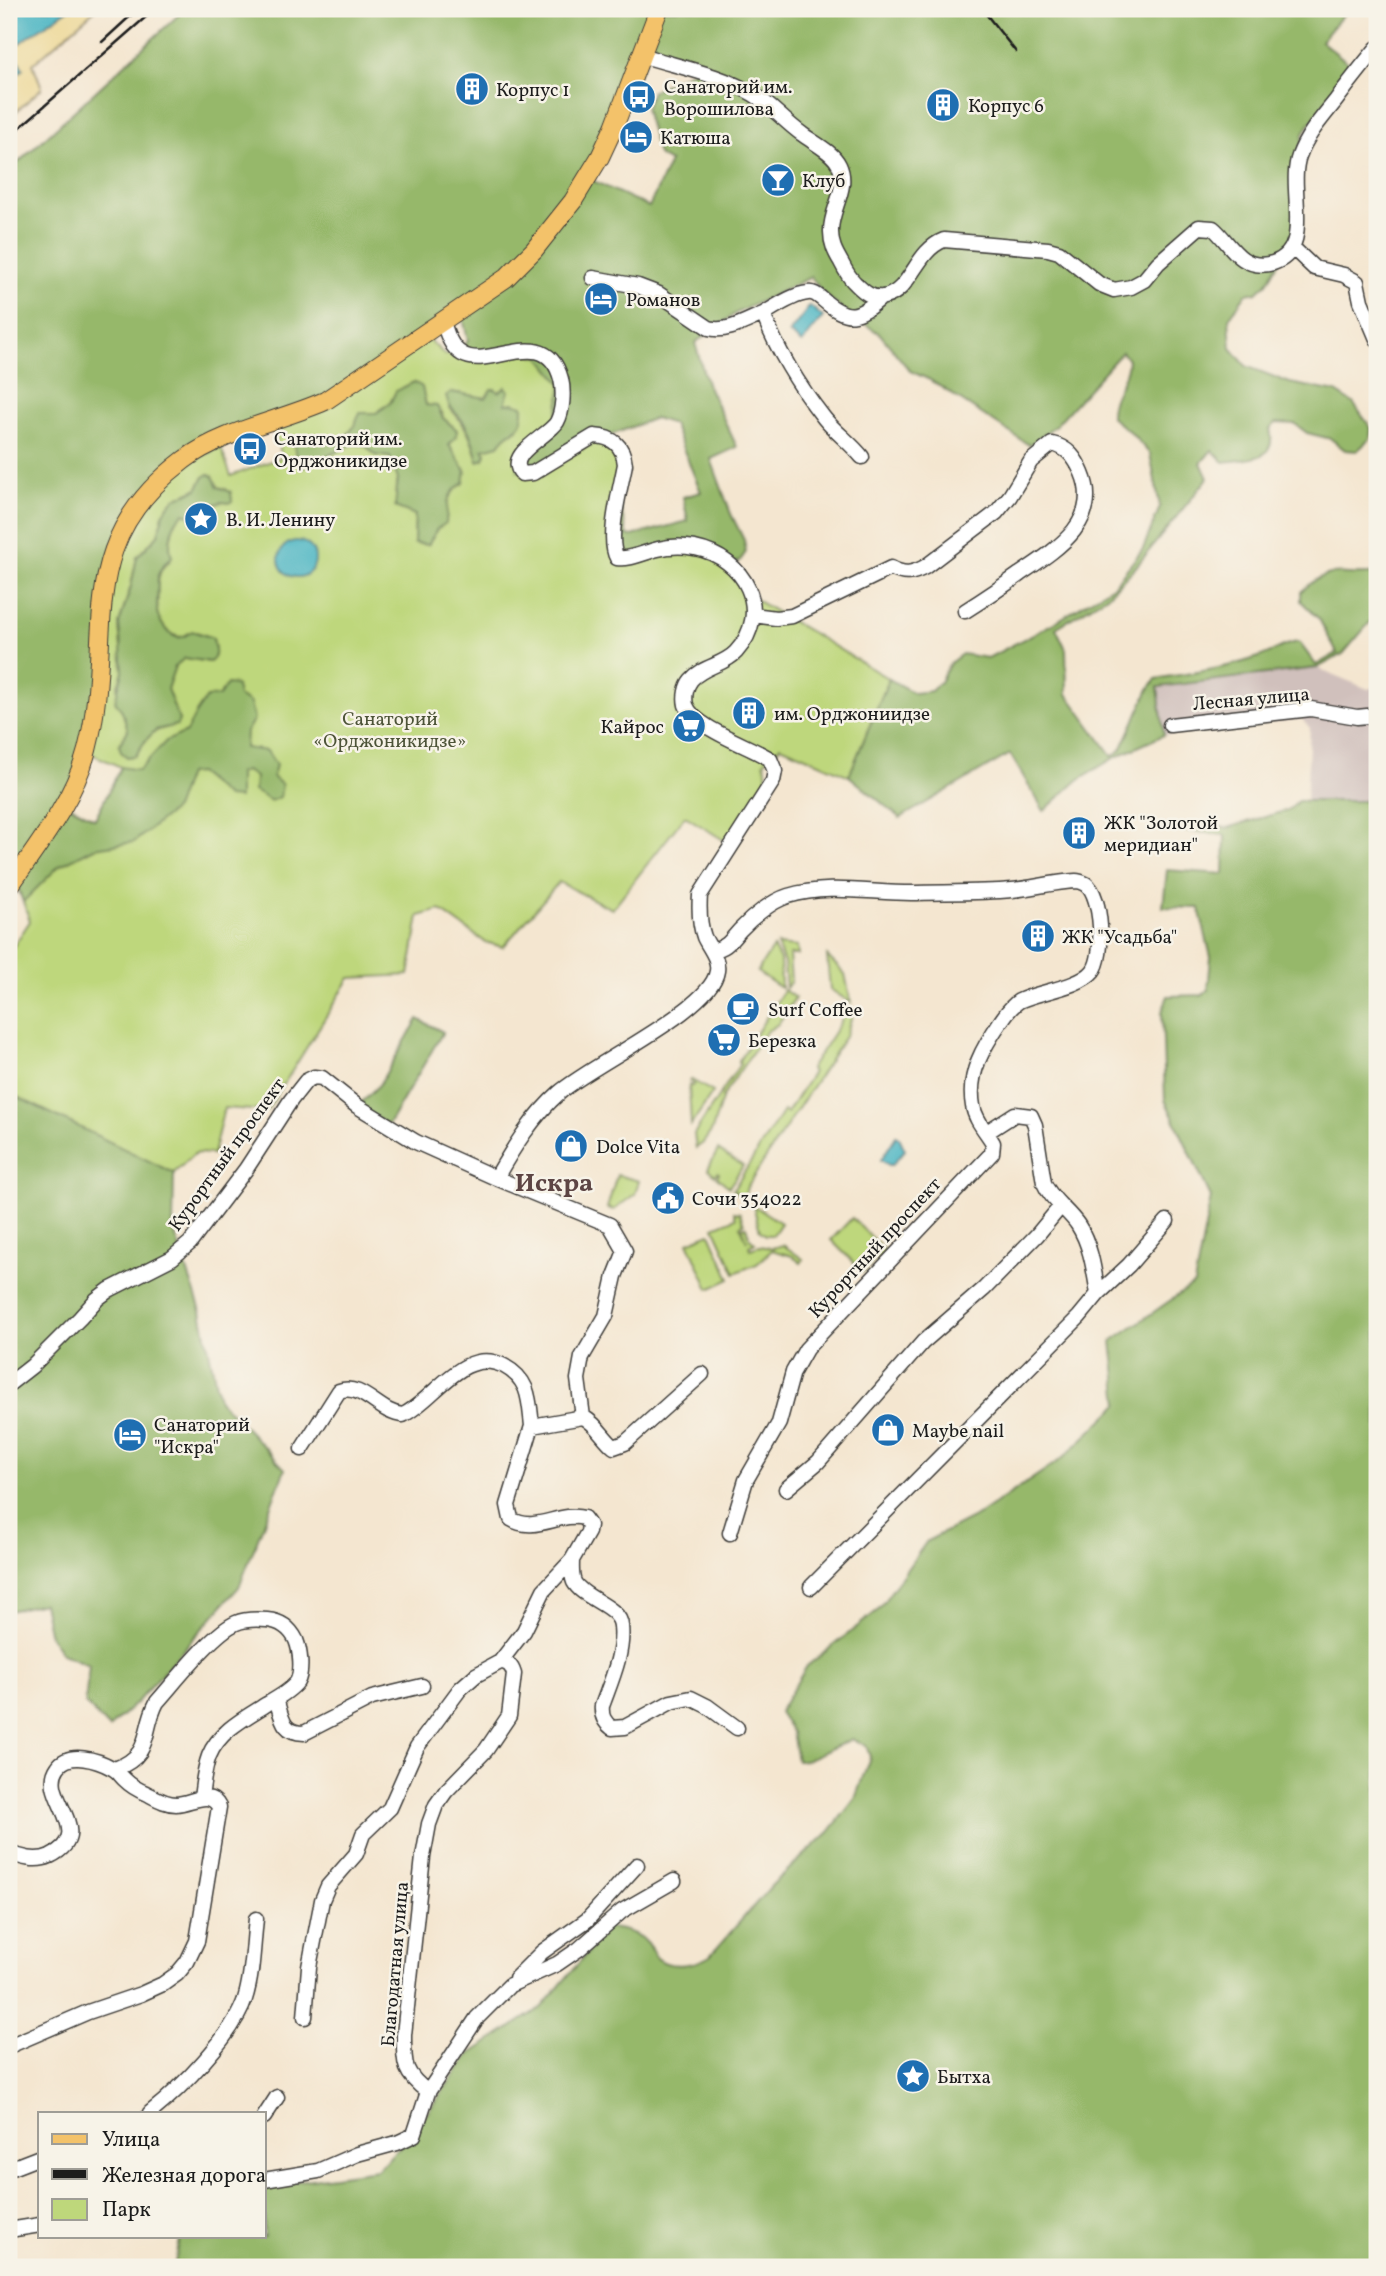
<svg xmlns="http://www.w3.org/2000/svg" width="1386" height="2276" font-family="Vollkorn,serif">
<style>
.industrial{fill:#d0c0bc}
.green{fill:#bed77b;stroke:#6d7a4c;stroke-width:2;fill-rule:evenodd}
.forest{fill:#96b86b;stroke:#596a44;stroke-width:2;fill-rule:evenodd}
.sand{fill:#eeda9e;stroke:#857b5d;stroke-width:2}
.water{fill:#46b4c2;stroke:#31686f;stroke-width:2}
.lines{fill:none;stroke-linecap:round;stroke-linejoin:round}
.minor-casing{stroke:#3c3a37;stroke-width:17}
.major-casing{stroke:#3c3a37;stroke-width:20}
.minor{stroke:#fff;stroke-width:14}
.major{stroke:#f3c26a;stroke-width:18}
.rail{stroke:#1c1c1c;stroke-width:2.5}
.labels{text-anchor:middle;stroke-width:5;stroke-linejoin:round;paint-order:stroke}
.poi-label{font-size:19px;fill:#1c1c1c;stroke:#f7f3e8;text-anchor:start}
.street-label{font-size:19px;fill:#1c1c1c;stroke:#f7f3e8}
.park-label{font-size:19px;fill:#4d5438;stroke:#f7f3e8}
.district-label{font-size:26px;font-weight:bold;fill:#5d4544;stroke:#f7f3e8}
</style>
<rect width="100%" height="100%" fill="#f7f3e8"/>
<filter id="ink" filterUnits="userSpaceOnUse"><feTurbulence type="fractalNoise" baseFrequency=".0143" numOctaves="2"/><feDisplacementMap in="SourceGraphic" scale="14" xChannelSelector="R" yChannelSelector="G"/><feConvolveMatrix kernelMatrix="1 2 1 2 8 2 1 2 1" color-interpolation-filters="sRGB"/></filter>
<filter id="wash" filterUnits="userSpaceOnUse"><feTurbulence type="fractalNoise" baseFrequency=".00686" numOctaves="4" result="noise"/><feDisplacementMap in="SourceGraphic" scale="28" xChannelSelector="R" yChannelSelector="G"/><feGaussianBlur stdDeviation="1.57" result="paint"/><feColorMatrix in="noise" values="0 0 0 0 0 0 0 0 0 0 0 0 0 0 0 0 0 1.4 0 .05"/><feComposite in="paint" operator="in"/></filter>
<g filter="url(#wash)">
<rect width="100%" height="100%" fill="#f4e6d0"/>
<path class="industrial" d="M1317 668 1368 689 1377 686V801H1306L1310 728 1302 719 1164 735 1158 687Z"/>
<path class="green" d="M424 335 445 355 516 351 549 359 594 436 623 453 614 548H662L719 557 753 598 889 679 849 776 781 746 764 762C775 792 746 820 730 844L685 816 612 909 559 882 503 947 485 942 440 910 419 916 409 975 350 978 267 1111 224 1108 213 1154 195 1153 174 1173 43 1602 9 1611V953L30 921 17 885 66 803 95 819 121 767 89 753 117 553 153 490 219 442 231 476 282 457 270 422ZM451 392 486 398 489 393 499 392 518 429 503 437 499 445 483 449 486 453 484 459 478 461C471 437 466 425 449 407ZM424 398 426 405 442 412 443 418 457 430 449 445 457 457 464 483C442 495 440 524 428 545L414 543 415 515 407 510 395 493 398 479 390 457 375 455 365 445 353 444 304 467 320 440 342 441 353 428 360 413H376L390 403ZM213 476 218 487 226 489 222 502 192 515 184 513C170 522 169 545 170 561 153 571 159 594 157 612 159 624 170 637 183 637 193 628 202 634 213 638 214 648 219 655 209 662L185 658 175 666 167 689 179 720C170 729 170 726 159 730 148 733 141 746 135 755L117 688 123 671 119 624 131 586 137 557 158 535 163 515 168 506 174 499 197 489 204 477Z
M777 945 797 947 798 955H789L791 981 786 988 784 963Z
M773 947 780 960 781 988 757 972Z
M827 956 845 974 851 1003 830 989Z
M784 990 795 998 778 1024 766 1032 723 1096 712 1130 703 1143 696 1148 694 1134 740 1064 738 1062Z
M848 1011 853 1013 846 1035 747 1187 745 1194 741 1195 733 1190 783 1111 787 1113 813 1072 810 1069Z
M690 1079 713 1092 691 1125 689 1085 692 1086 694 1084 689 1081Z
M718 1150 743 1166 729 1187 717 1177 719 1173 717 1172 715 1175 708 1169Z
M617 1175 639 1181 635 1194 614 1210 607 1208Z
M753 1205 781 1223 773 1235H766L760 1231Z
M734 1212 740 1213 744 1224 740 1226 747 1241 742 1228 746 1227 750 1238 755 1243 749 1246 750 1249 759 1246 772 1248 783 1245 803 1259 801 1263 792 1256 772 1250 757 1264 735 1273 714 1227 736 1218Z
M852 1218 884 1250 863 1272 831 1240Z
M710 1233 730 1279 709 1289 688 1242Z"/>
<path class="forest" d="M185 9H1348L1321 41 1351 65 1303 134 1297 229 1267 283 1257 292 1246 294 1229 318 1231 348 1246 366 1290 383 1336 392 1353 403 1371 428 1370 439 1357 451 1345 450 1331 439 1307 433 1295 424 1276 423 1270 429C1278 462 1248 458 1224 462L1212 450 1201 463 1208 478 1135 568 1107 596 1056 628 1066 649 1067 694 1112 756 1121 750 1149 689 1156 679C1190 673 1226 669 1258 657 1272 653 1284 643 1299 642L1316 665 1337 653 1319 619 1301 601V592C1331 562 1344 579 1377 573V614L1343 654 1317 668 1158 687 1164 735 1114 758 1078 780 1044 811 1010 754 900 818 849 776 889 679 914 693 931 691 940 682 950 663 962 654 988 658 1054 623 1114 585 1143 549 1160 507 1150 454 1131 433 1111 417C1110 392 1127 384 1128 359L1122 352 1056 425 1029 445 930 380 910 371 880 334 843 310 823 293 811 277 736 313 695 343 707 384 737 447 711 459 731 514 744 540 746 552 739 562H729L697 549 617 558 620 505 627 535 632 536 688 521 683 497 701 492 673 424 655 418 606 437 542 468 518 470 555 425 562 384 536 352 460 354 468 340 461 310 325 401 174 468 117 553 98 698 66 804 95 819 121 767 139 770 166 741 186 732 196 713 207 697 219 696 227 684 236 685 238 696 250 703 254 719 246 732 245 748 267 751 276 765 273 777 282 785 280 797 271 801 254 791 255 777 246 771 239 773V798L227 797 198 773 188 774 175 809 134 842 94 848 59 866 23 902 17 885 20 871 9 865V171ZM652 47 697 62 693 71 652 91 645 109 658 155 670 162 649 207 587 178Z
M414 382 422 387 426 405 437 406 443 418 457 430 456 437 449 445 466 471 464 483C445 494 448 503 446 523L437 529 428 545 414 543 415 515 395 507 398 479 390 457 375 455 365 445 353 444 304 467 297 462 294 446 301 440 342 441 353 428 360 413H376L390 403 396 391Z
M506 387 509 391 505 404 513 403 523 406C524 437 511 425 499 445L483 449 486 453 484 459 478 461C474 446 471 431 461 419 453 409 449 409 446 396L451 392 486 398 491 389H495L499 392Z
M209 474 213 476 218 487 231 492 232 501 229 503 222 502 212 505 210 512 195 517 184 513C172 521 167 543 172 557L163 565 158 575 157 612C159 621 170 640 182 637 186 636 189 633 192 631L213 638C214 648 219 655 210 662L185 658 175 666 167 689 179 720 177 725 156 730 146 740 135 756 127 757 121 752 119 745 128 730 122 711 115 701 123 671 119 624 131 586 137 557 158 535 163 515 168 506 174 499 197 489 204 477Z
M1298 801H1377V2267H174L181 2236H264V2190L276 2184 377 2170 408 2138 470 2054 541 2008 608 1928C622 1929 638 1933 648 1944 651 1948 653 1954 657 1958 671 1970 697 1964 710 1956L772 1885 829 1832 855 1799 870 1757 866 1745 852 1739 804 1761H797L792 1732 779 1712 807 1666 877 1611 927 1541 980 1514 1063 1458 1119 1404 1112 1341 1194 1284 1211 1197 1165 1100 1162 1012 1168 996 1201 995 1208 990 1211 957 1199 908 1163 907 1167 870 1224 874 1225 835 1180 830 1205 824 1227 828 1288 810Z
M418 1019 443 1032 388 1125 357 1106 379 1085Z
M9 1093 174 1173 173 1228 201 1311 219 1400 285 1469 239 1587 137 1702 109 1728 85 1704 89 1665 62 1654 50 1636 43 1603 9 1611Z"/>
<path class="sand" d="M69 9H96L33 64 42 88 9 118V81L23 69 11 49Z"/>
<path class="water" d="M9 9H69L12 48 23 69 9 81Z
M810 306 823 317 802 343 789 333Z
M279 559a18 18 0 1 1 36 0a18 18 0 1 1-36 0Z
M896 1136 899 1137 905 1150 892 1165H889L881 1160Z"/>
</g>
<g filter="url(#ink)">
<g class="lines">
<g class="minor-casing">
<path id="minor" d="M641 55C678 67 719 74 753 94 771 105 785 122 802 134 814 143 833 152 839 165 850 188 830 209 831 232 831 244 835 252 841 262 845 270 849 278 856 284 864 292 872 299 884 297 911 292 915 251 944 240L1048 249 1059 252 1099 284 1114 290 1131 287 1144 280 1158 263 1199 227 1213 228C1224 237 1231 251 1243 259 1252 265 1263 266 1273 263 1315 250 1287 188 1299 156 1307 134 1323 117 1337 99 1350 81 1363 65 1377 48
M1293 248 1314 268 1344 275 1357 282 1361 301 1377 339
M593 278 638 286 659 294 709 328C727 333 746 321 763 314
M443 322C447 334 451 348 462 354 490 371 546 322 561 379 564 391 563 411 557 422 549 436 504 454 522 474L533 473 594 436C613 437 623 445 625 464 621 487 606 538 617 558 630 560 645 552 658 549 670 546 683 546 695 548 745 558 773 611 736 652 724 665 703 666 691 680 686 686 684 697 686 705 694 728 750 746 770 759L775 771 773 781 700 895C699 909 699 923 704 937 709 948 719 958 717 971 712 1009 592 1064 559 1093 533 1116 513 1148 496 1178
M862 457C851 443 835 432 824 418 799 386 778 352 763 314 775 307 794 294 808 293 814 292 818 296 822 299 848 322 858 318 882 297
M753 615 776 618 792 616 891 568C904 575 912 574 925 567L996 513 1010 496 1031 461 1052 444C1068 447 1076 459 1082 473 1103 522 1054 551 1020 574 1002 587 984 599 965 611
M1170 725 1311 709 1357 717 1377 715
M712 951C729 946 729 942 740 930 752 917 772 901 788 896 828 884 870 893 911 893 944 892 979 893 1012 890 1033 888 1054 882 1076 881 1078 881 1084 883 1086 884 1102 895 1105 956 1093 971 1079 988 1039 991 1019 1001 1011 1006 1006 1014 1001 1021 984 1046 967 1073 973 1106 975 1120 986 1131 993 1143L992 1153 806 1349 793 1372 779 1423 746 1480 730 1533
M1098 1294 1129 1265 1167 1221
M9 1384 32 1366 80 1318 97 1299 109 1290 172 1258 190 1243 246 1169 291 1100 306 1081 314 1077 322 1078 357 1106 416 1142 496 1178 610 1225 625 1251 615 1276 606 1316 582 1357 578 1379 583 1417C596 1423 603 1438 614 1447L625 1443 702 1374
M302 1449 339 1391C362 1382 380 1414 403 1415 435 1400 463 1345 504 1366 530 1380 529 1400 532 1426
M786 1489 818 1462 923 1342 984 1289 1037 1235 1061 1206
M572 1560C572 1567 571 1575 574 1582 583 1599 620 1606 621 1626 624 1653 611 1681 602 1706 601 1716 604 1722 612 1728L625 1727 671 1702 691 1698 707 1706 737 1728
M811 1587 1079 1317 1098 1294C1094 1271 1091 1245 1078 1225 1068 1210 1051 1200 1044 1183L1035 1125 1031 1116 1015 1114 987 1132
M276 1699C282 1717 282 1733 304 1733L372 1698 422 1686
M115 1769C154 1754 141 1732 157 1702 175 1682 213 1633 236 1623 245 1619 256 1619 267 1620 280 1621 290 1628 296 1640 300 1650 303 1671 297 1682 291 1690 276 1699 267 1704 245 1718 219 1731 209 1756 204 1769 203 1784 201 1798
M9 1852C20 1858 37 1862 50 1856 99 1832 37 1796 58 1767 69 1751 98 1760 112 1768 117 1770 120 1775 124 1779 130 1785 138 1790 146 1793 156 1798 165 1804 176 1804 192 1803 210 1789 219 1807L197 1941 187 1962 177 1974 163 1984 141 1994 88 2012 9 2046
M516 1978 542 1952 587 1920 637 1865
M305 2017 309 1967 322 1900 328 1886 356 1854 363 1834 390 1808 417 1747 460 1689 476 1675 500 1662 524 1631 544 1590 572 1560 588 1532 589 1525 584 1518C560 1511 535 1534 511 1519L508 1505 532 1426 583 1417
M428 2092C403 2073 404 2064 404 2035L423 1857 429 1824 436 1805 446 1791 486 1750 509 1716 514 1674C512 1667 509 1662 500 1662
M150 2113C180 2089 233 2036 245 1999 253 1974 253 1945 256 1919
M264 2117 277 2097
M9 2169 40 2157
M264 2180 318 2171 357 2154 397 2143 414 2135 428 2092 477 2018 510 1985 557 1964 579 1949 622 1911 674 1881
M9 2230 40 2225"/>
</g>
<g class="major-casing">
<path id="major" d="M9 887C38 845 74 800 87 750 117 634 69 547 184 460 222 431 280 421 325 401L506 278 534 250 573 201 600 157 614 127 659 9"/>
</g>
<use href="#minor" class="minor"/>
<use href="#major" class="major"/>
<path class="rail" d="M982 9 1016 52
M102 42 138 9
M9 137 155 9"/>
</g>
</g>
<defs>
<g id="building-disc" transform="scale(1.75)"><circle r="9.5" fill="#1f6fb2" stroke="#f7f3e8"/><path d="M-4-6H4V6H1V3H-1V6H-4ZM-2.5-4.3h1.7v1.8h-1.7ZM.8-4.3h1.7v1.8H.8ZM-2.5-1h1.7V.8h-1.7ZM.8-1h1.7V.8H.8Z" fill="#fff"/></g>
<g id="bus-disc" transform="scale(1.75)"><circle r="9.5" fill="#1f6fb2" stroke="#f7f3e8"/><path d="M-5-6H5V4H4V6H2V4H-2V6H-4V4H-5ZM-3.5-4V0h7V-4ZM-3.5 1.2v1.5H-2V1.2ZM2 1.2v1.5H3.5V1.2Z" fill="#fff"/></g>
<g id="hotel-disc" transform="scale(1.75)"><circle r="9.5" fill="#1f6fb2" stroke="#f7f3e8"/><path d="M-6-4.5h1.5V1H6V5H4.5V3h-9V5H-6ZM-4 0a1.8 1.8 0 1 1 3.6 0ZM.5 0V-2.5h3Q6-2.5 6 0Z" fill="#fff"/></g>
<g id="bar-disc" transform="scale(1.75)"><circle r="9.5" fill="#1f6fb2" stroke="#f7f3e8"/><path d="M-6-5H6L.8 .8V4.5H3.5V6h-7V4.5H-.8V.8Z" fill="#fff"/></g>
<g id="sight-disc" transform="scale(1.75)"><circle r="9.5" fill="#1f6fb2" stroke="#f7f3e8"/><path d="M0-6L1.8-2.2L6-1.7L2.9 1.2L3.7 5.4L0 3.3L-3.7 5.4L-2.9 1.2L-6-1.7L-1.8-2.2Z" fill="#fff"/></g>
<g id="supermarket-disc" transform="scale(1.75)"><circle r="9.5" fill="#1f6fb2" stroke="#f7f3e8"/><path d="M-6-5.5h2.5l.6 2H6L4.5 2H-2.5L-4.4-4H-6ZM-1.5 3.2a1.3 1.3 0 1 0 .1 0ZM3 3.2a1.3 1.3 0 1 0 .1 0Z" fill="#fff"/></g>
<g id="cafe-disc" transform="scale(1.75)"><circle r="9.5" fill="#1f6fb2" stroke="#f7f3e8"/><path d="M-5.5-4.5H6V0H3Q3 3.5 0 3.5H-2.5Q-5.5 3.5-5.5 0ZM3-3.2v2h1.7v-2ZM-6 4.5H4V6H-6Z" fill="#fff"/></g>
<g id="shop-disc" transform="scale(1.75)"><circle r="9.5" fill="#1f6fb2" stroke="#f7f3e8"/><path d="M-5-2.5h2.3a2.7 3.5 0 0 1 5.4 0H5L5.5 6h-11ZM-1.5-2.5h3a1.5 2.3 0 0 0-3 0Z" fill="#fff"/></g>
<g id="civic-disc" transform="scale(1.75)"><circle r="9.5" fill="#1f6fb2" stroke="#f7f3e8"/><path d="M-.6-6.5H3V-4.5H.6V-3L4-1V1h2V6H-6V1h2V-1L-.6-3ZM-1.2 2.5V6h2.4V2.5Z" fill="#fff"/></g>
</defs>
<g fill-rule="evenodd">
<use href="#building-disc" x="472" y="89"/>
<use href="#bus-disc" x="639" y="97"/>
<use href="#building-disc" x="943" y="105"/>
<use href="#hotel-disc" x="636" y="137"/>
<use href="#bar-disc" x="778" y="180"/>
<use href="#hotel-disc" x="601" y="299"/>
<use href="#bus-disc" x="250" y="449"/>
<use href="#sight-disc" x="201" y="519"/>
<use href="#building-disc" x="749" y="713"/>
<use href="#supermarket-disc" x="689" y="726"/>
<use href="#building-disc" x="1079" y="833"/>
<use href="#building-disc" x="1038" y="936"/>
<use href="#cafe-disc" x="743" y="1009"/>
<use href="#supermarket-disc" x="724" y="1040"/>
<use href="#shop-disc" x="571" y="1146"/>
<use href="#civic-disc" x="668" y="1198"/>
<use href="#shop-disc" x="888" y="1430"/>
<use href="#hotel-disc" x="130" y="1435"/>
<use href="#sight-disc" x="913" y="2076"/>
</g>
<g class="labels">
<g class="poi-label">
<text x="664" y="93">Санаторий им.<tspan x="664" dy="22">Ворошилова</tspan></text>
<text x="496" y="96">Корпус 1</text>
<text x="968" y="112">Корпус 6</text>
<text x="660" y="144">Катюша</text>
<text x="802" y="187">Клуб</text>
<text x="626" y="306">Романов</text>
<text x="274" y="445">Санаторий им.<tspan x="274" dy="22">Орджоникидзе</tspan></text>
<text x="226" y="526">В. И. Ленину</text>
<text x="774" y="720">им. Орджониидзе</text>
<text x="664" y="733" text-anchor="end">Кайрос</text>
<text x="1104" y="829">ЖК "Золотой<tspan x="1104" dy="22">меридиан"</tspan></text>
<text x="1062" y="943">ЖК "Усадьба"</text>
<text x="768" y="1016">Surf Coffee</text>
<text x="748" y="1047">Березка</text>
<text x="596" y="1153">Dolce Vita</text>
<text x="692" y="1205">Сочи 354022</text>
<text x="154" y="1431">Санаторий<tspan x="154" dy="22">"Искра"</tspan></text>
<text x="912" y="1437">Maybe nail</text>
<text x="937" y="2083">Бытха</text>
</g>
<g class="street-label">
<text transform="translate(1251 698) rotate(-5)" y="7">Лесная улица</text>
<text transform="translate(226 1154) rotate(-54)" y="7">Курортный проспект</text>
<text transform="translate(874 1247) rotate(-47)" y="7">Курортный проспект</text>
<text transform="translate(394 1964) rotate(-85)" y="7">Благодатная улица</text>
</g>
<g class="park-label">
<text x="390" y="725">Санаторий<tspan x="390" dy="22">«Орджоникидзе»</tspan></text>
</g>
<g class="district-label">
<text x="554" y="1191">Искра</text>
</g>
</g>
<rect width="1386" height="2276" fill="none" stroke="#f7f3e8" stroke-width="35"/>
<rect x="38" y="2112" width="228" height="126" fill="#f7f3e8" stroke="#9f9d96" stroke-width="2"/>
<rect x="52" y="2134" width="35" height="10" fill="#f3c26a" stroke="#9f9d96" stroke-width="2"/>
<text x="102" y="2146" font-size="21" fill="#1c1c1c">Улица</text>
<rect x="52" y="2169" width="35" height="10" fill="#1c1c1c" stroke="#9f9d96" stroke-width="2"/>
<text x="102" y="2182" font-size="21" fill="#1c1c1c">Железная дорога</text>
<rect x="52" y="2199" width="35" height="21" fill="#bed77b" stroke="#9f9d96" stroke-width="2"/>
<text x="102" y="2216" font-size="21" fill="#1c1c1c">Парк</text>
</svg>
